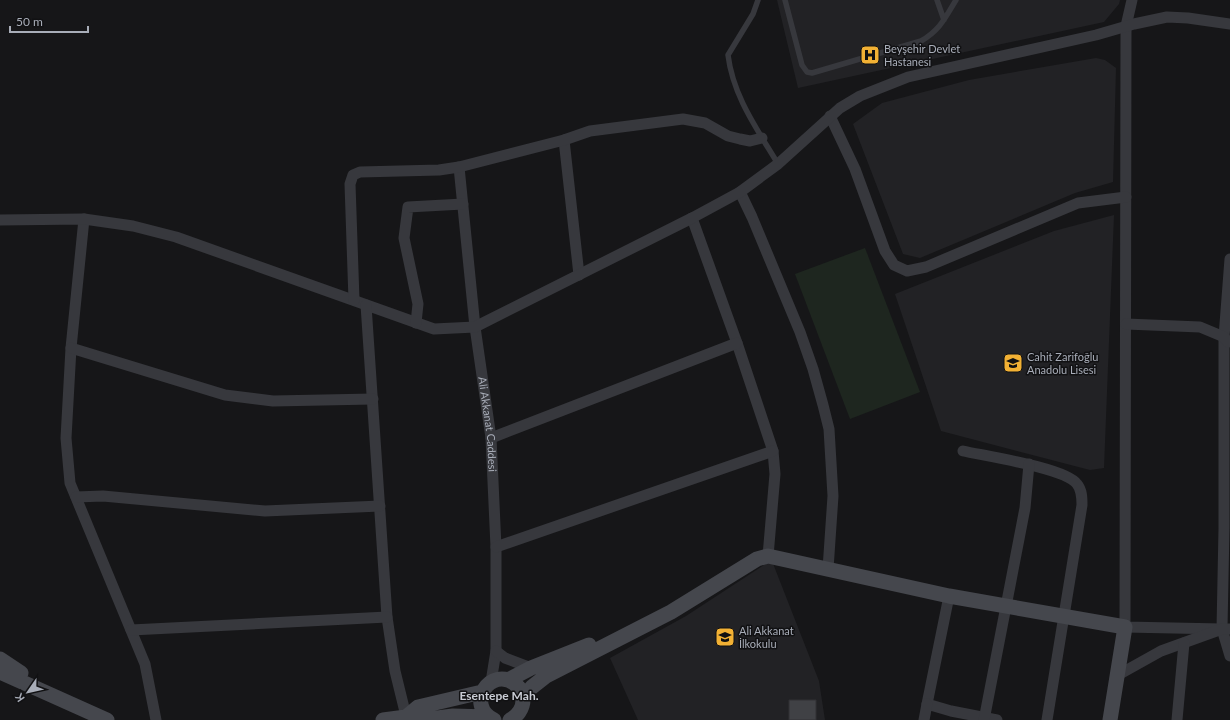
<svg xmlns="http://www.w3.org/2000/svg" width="1230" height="720" font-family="Lato,sans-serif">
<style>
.built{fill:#222225}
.green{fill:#1e261f}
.building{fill:#404145;stroke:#303034}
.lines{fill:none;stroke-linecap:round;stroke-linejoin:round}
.lane{stroke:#37383d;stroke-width:5.5}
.street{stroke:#37383d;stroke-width:11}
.secondary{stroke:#45474d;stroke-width:15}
.labels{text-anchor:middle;stroke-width:3;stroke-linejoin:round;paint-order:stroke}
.poi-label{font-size:11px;fill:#a8adb8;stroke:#111113;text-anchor:start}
.street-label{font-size:11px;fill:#a8adb8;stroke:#111113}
.neighbourhood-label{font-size:12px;font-weight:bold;fill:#c9ccd4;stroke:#111113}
</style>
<rect width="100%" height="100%" fill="#161618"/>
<path class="built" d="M777 0H1120L1119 4 1104 22 798 88Z
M1096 58 1105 60 1116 68 1113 182 1075 193 920 258 903 254 853 124 882 103 969 80Z
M1114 215 1104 468 1090 470 941 431 895 294 1054 231Z
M772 561 819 681 825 720H638L610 658 686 616 764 565Z"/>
<path class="green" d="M865 248 920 392 850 419 795 274Z"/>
<path class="building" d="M789 700H816V720H789Z"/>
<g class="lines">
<path class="lane" d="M758 0 753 14 728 55C733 96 757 129 778 164
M785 0 802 65 807 72 812 73 921 41C940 30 945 18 956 0
M937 0 944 20"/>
<g class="street">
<path d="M1132 0 1126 26 1125 627 1222 629"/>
<path d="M830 116 855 169 885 251 894 265 907 271 926 267 1078 203 1126 197"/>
<path d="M564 140 579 275"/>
<path id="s1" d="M459 167 475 327 491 438 496 547V651L491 682"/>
<path d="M740 192 752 217 800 332 813 369 823 405 829 429 833 496 828 569"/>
<path d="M692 218 737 343 773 451 775 474 768 556"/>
<path d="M84 219 71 348 66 438 70 483 145 664 156 720"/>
<path d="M0 220 84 219 133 226 176 237 434 329 475 327 692 218 740 192 778 164 840 108 860 96 908 77 1096 35 1134 24 1167 17 1188 18 1230 24"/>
<path d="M1230 259 1224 337V528L1222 629 1230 656"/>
<path d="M354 300 350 184 353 175 360 172 439 170 459 167 564 140 590 131 683 119 705 123 728 136 740 139 750 141 762 138"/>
<path d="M366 305 387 617 395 671 407 720"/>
<path d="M416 323 418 304 404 238 408 207 463 204"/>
<path d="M1126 324 1200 327 1224 337 1228 342"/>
<path d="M71 348 225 395 273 401 373 399"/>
<path d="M491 438 737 343"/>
<path d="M963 451C985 456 1066 468 1077 484 1082 490 1082 498 1082 505L1047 720"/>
<path d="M76 497 103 496 265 511 380 506"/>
<path d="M496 547 773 451"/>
<path d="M949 596 927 704 951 711 997 720"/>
<path d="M131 630 387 617"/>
<path d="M496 651 505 658 531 668"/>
<path d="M1118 675 1161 651 1222 629H1230"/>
<path d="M924 720 927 704"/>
<path d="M984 720 1025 508 1029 464"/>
<path d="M1177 720 1184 643"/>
</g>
<path class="secondary" d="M0 659 21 673
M0 672 107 720
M508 680 531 668 589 645
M523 697 532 687 546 676 671 612 757 559 768 556 949 596 1125 627 1110 720
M406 717 418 707 482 692
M383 720 406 717 422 720 453 716 488 717
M494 720C464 705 491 665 515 684 520 688 523 694 523 700 523 709 517 716 510 720"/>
</g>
<defs>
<g id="hospital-square" transform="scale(1)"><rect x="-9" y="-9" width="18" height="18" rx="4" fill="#f2b134" stroke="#111113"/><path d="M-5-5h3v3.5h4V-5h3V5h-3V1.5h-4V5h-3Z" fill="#111"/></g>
<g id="school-square" transform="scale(1)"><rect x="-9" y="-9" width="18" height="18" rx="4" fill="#f2b134" stroke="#111113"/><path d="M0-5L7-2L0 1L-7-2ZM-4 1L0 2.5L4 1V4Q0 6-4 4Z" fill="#111"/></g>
</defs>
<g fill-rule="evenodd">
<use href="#hospital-square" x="870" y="55"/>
<use href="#school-square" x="1013" y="363"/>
<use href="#school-square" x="725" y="637"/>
</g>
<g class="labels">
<g class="poi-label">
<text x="884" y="53">Beyşehir Devlet<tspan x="884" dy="13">Hastanesi</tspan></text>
<text x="1027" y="361">Cahit Zarifoğlu<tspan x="1027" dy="13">Anadolu Lisesi</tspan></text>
<text x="739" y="635">Ali Akkanat<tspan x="739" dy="13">İlkokulu</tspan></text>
</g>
<g class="street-label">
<text dy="4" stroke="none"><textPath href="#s1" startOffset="259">Ali Akkanat Caddesi</textPath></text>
</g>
<g class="neighbourhood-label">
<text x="499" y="700">Esentepe Mah.</text>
</g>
</g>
<g transform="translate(28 692) rotate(236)" stroke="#111113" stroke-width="3" paint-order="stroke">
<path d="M0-3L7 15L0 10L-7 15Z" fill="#a8adb8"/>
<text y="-6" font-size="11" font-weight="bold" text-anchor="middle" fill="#a8adb8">K</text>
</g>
<path d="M10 26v6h78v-6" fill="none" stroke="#a8adb8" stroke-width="2"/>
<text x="16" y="26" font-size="12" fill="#a8adb8" stroke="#111113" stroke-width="3" paint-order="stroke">50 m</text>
</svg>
